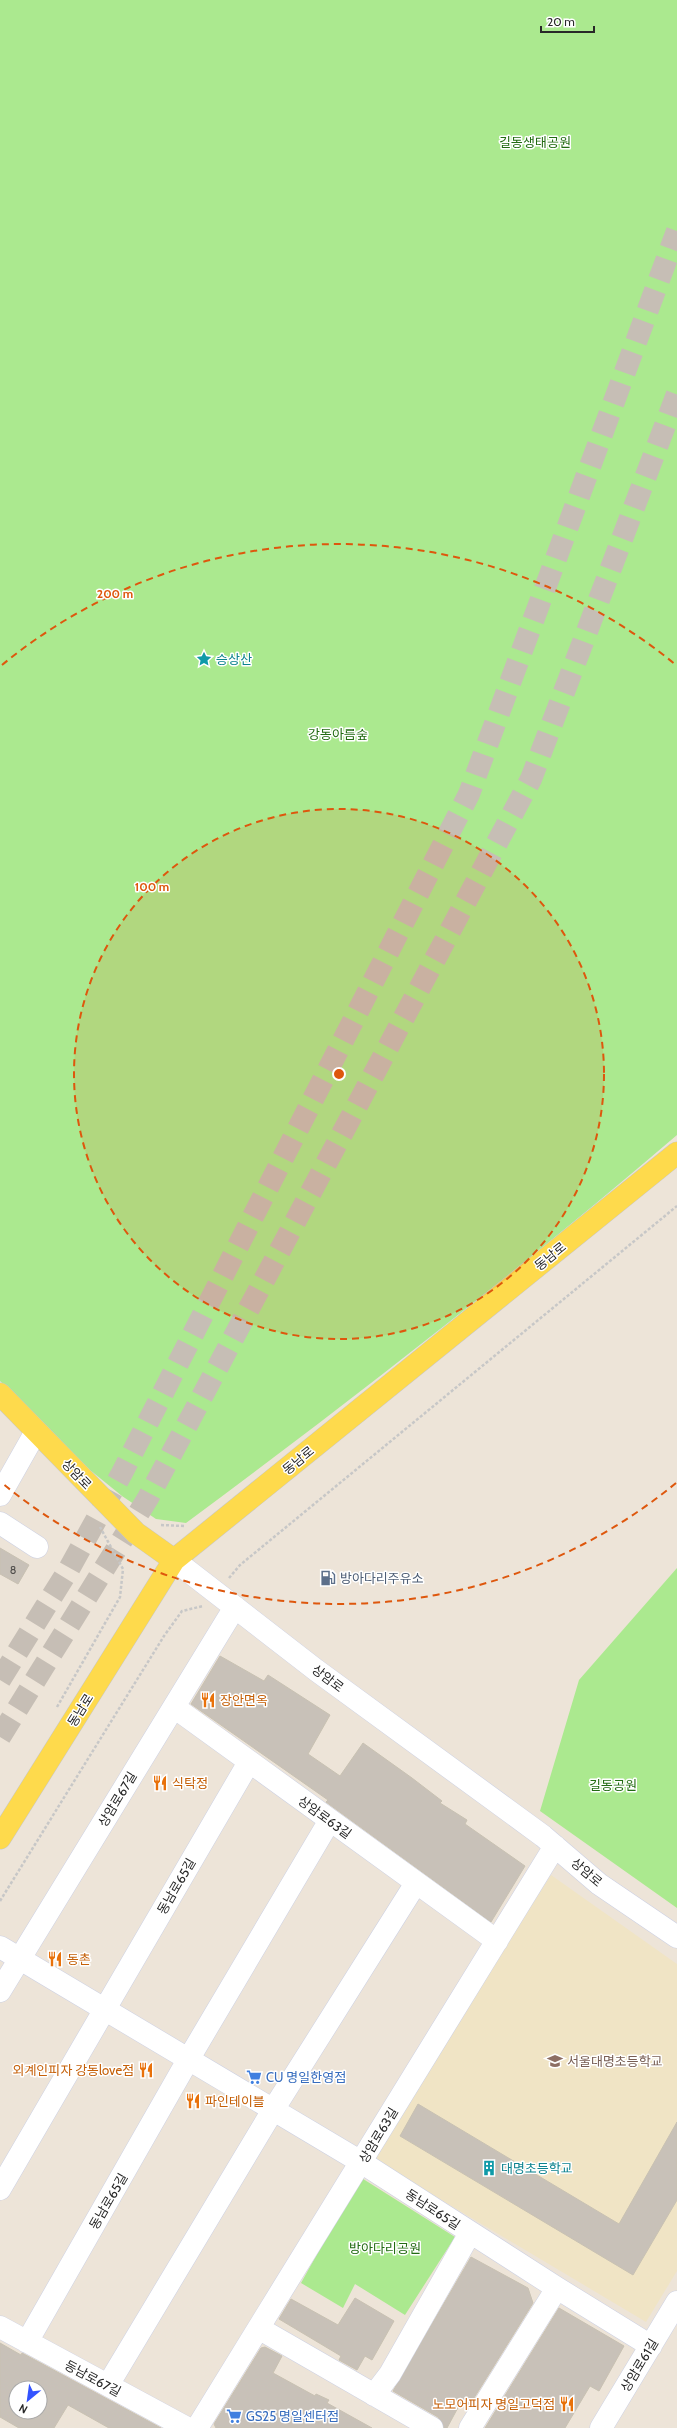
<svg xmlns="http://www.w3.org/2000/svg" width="677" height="2428" font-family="Cabin,'Noto Sans KR',sans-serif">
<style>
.education{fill:#f0e4c5}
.green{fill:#abe98f}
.building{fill:#c8c1b8;stroke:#c8c1b2;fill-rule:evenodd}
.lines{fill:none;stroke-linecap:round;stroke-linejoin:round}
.highway-tunnel{stroke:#c6beb5;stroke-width:22;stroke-dasharray:22 11;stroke-linecap:butt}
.minor-casing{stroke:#cdd1e3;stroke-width:23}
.major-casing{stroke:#c7c7c7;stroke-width:23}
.path{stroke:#c7c7c7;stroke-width:2.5;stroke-dasharray:3 2;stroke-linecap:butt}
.minor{stroke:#fff;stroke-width:22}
.major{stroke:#feda4c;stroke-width:22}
.ring{fill:none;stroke:#de570d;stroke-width:2;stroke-dasharray:7 5}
.labels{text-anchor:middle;stroke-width:3;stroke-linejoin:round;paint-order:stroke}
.number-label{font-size:11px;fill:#504e4c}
.park-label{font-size:13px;fill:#226b12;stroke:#fff}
.culture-label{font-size:13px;fill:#0d838f;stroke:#fff;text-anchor:start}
.street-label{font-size:13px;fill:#282828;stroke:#fff}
.service-label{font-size:13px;fill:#4e5e75;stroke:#fff;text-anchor:start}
.food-label{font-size:13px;fill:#c56008;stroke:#fff;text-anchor:start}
.education-label{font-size:13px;fill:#785e54;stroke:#fff;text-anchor:start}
.shop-label{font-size:13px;fill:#366cbe;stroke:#fff;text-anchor:start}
.centre{fill:#de570d;stroke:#fff;stroke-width:2}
.ring-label{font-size:12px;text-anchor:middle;font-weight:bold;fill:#de570d;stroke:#fff;stroke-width:3;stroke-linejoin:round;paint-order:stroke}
</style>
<rect width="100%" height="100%" fill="#ede4d8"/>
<path class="education" d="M551 1875 677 1964V2271L646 2322 371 2158Z"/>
<path class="green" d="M0 0H677V1135C518 1271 353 1399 186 1523L156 1519 122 1496 90 1470 0 1381Z
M677 1568V1908L540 1811 579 1680Z
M360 2177 455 2237 405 2315 355 2284 343 2308 301 2283Z"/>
<path class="building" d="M0 1548 29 1565 18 1584 0 1574Z
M220 1656 264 1681 268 1675 330 1715 308 1754 340 1776 363 1743 412 1778 442 1801 440 1803 467 1820 465 1824 525 1866 491 1922 326 1802 328 1800 191 1704Z
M418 2104 619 2224 677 2122V2200L633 2275 400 2136Z
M471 2257 528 2288 533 2303 469 2406 461 2402 447 2428H444L438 2417 393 2391Z
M355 2298 394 2321 372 2360 365 2356 357 2370 339 2360 341 2356 279 2319 291 2299 338 2325Z
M559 2308 624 2346 599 2391 590 2386 565 2428H485Z
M0 2343 21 2355 22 2353 161 2428H109L68 2405 54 2428H19L0 2417ZM16 2388H40V2412H16Z
M265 2347 282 2356 273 2373 315 2396 316 2394 329 2400 327 2403 372 2428H216L214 2424 261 2348Z"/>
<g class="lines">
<path class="highway-tunnel" d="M0 1680 69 1569 122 1473 469 794 677 231
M0 1737 148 1498 531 779 677 394"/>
<g class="minor-casing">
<path id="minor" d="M0 1495 34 1435
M0 1523 37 1547
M174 1560 316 1670 543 1836 599 1884 677 1937
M174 1707 497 1941
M0 1947 361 2162 557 2288 651 2346
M0 1991 235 1607
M0 2189 249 1762
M0 2327 187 2428
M260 2329 432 2428
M27 2342 188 2060 330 1820
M108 2385 273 2110 416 1883
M374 2395 390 2374 470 2233
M197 2428 555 1846
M470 2428 557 2288
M601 2428 677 2302"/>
</g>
<g class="major-casing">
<path id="major" d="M0 1394 136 1533 174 1560
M0 1838 174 1560 677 1153"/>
</g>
<path class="path" d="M161 1525 184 1526
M229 1578 240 1565 677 1206
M57 1707 120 1597 123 1569 100 1527
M0 1901 164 1636 182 1611 203 1606"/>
<use href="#minor" class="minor"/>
<use href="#major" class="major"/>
</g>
<circle cx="339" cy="1074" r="265" fill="#de570d" fill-opacity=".12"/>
<g class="ring">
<circle cx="339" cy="1074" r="265"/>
<path d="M676 1483A530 530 0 0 1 2 1483M2 665A530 530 0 0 1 676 665"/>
</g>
<defs>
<g id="sight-bare" transform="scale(1.2)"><path d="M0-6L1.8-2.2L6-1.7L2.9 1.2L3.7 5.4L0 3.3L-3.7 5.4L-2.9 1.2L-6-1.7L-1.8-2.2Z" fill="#0f9aa8" stroke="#fff" stroke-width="2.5" paint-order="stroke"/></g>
<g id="fuel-bare" transform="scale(1.2)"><path d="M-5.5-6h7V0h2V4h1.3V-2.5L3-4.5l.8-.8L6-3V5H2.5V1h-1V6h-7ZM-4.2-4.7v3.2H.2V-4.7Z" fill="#5c6f8a" stroke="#fff" stroke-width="2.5" paint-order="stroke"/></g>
<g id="restaurant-bare" transform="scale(1.2)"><path d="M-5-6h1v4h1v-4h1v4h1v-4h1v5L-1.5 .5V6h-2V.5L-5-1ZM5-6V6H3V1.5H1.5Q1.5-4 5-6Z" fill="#e8710a" stroke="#fff" stroke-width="2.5" paint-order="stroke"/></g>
<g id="school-bare" transform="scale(1.2)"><path d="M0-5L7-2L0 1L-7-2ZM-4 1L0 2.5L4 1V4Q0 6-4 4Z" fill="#8d6e63" stroke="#fff" stroke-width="2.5" paint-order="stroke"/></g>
<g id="supermarket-bare" transform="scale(1.2)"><path d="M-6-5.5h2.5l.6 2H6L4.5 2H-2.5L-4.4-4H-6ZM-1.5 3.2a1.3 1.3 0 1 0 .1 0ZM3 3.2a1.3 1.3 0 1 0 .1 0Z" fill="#3f7fe0" stroke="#fff" stroke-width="2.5" paint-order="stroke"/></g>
<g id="building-bare" transform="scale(1.2)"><path d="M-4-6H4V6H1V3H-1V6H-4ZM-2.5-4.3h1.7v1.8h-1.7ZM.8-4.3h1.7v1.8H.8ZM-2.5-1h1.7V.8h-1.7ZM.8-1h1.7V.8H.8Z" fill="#0f9aa8" stroke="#fff" stroke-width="2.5" paint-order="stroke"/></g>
</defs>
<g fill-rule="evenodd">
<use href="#sight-bare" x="204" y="659"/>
<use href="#fuel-bare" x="328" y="1578"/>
<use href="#restaurant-bare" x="208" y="1700"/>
<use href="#restaurant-bare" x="160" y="1783"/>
<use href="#restaurant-bare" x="55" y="1959"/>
<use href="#school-bare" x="555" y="2061"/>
<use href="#restaurant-bare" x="146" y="2070"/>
<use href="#supermarket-bare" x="254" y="2077"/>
<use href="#restaurant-bare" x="193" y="2101"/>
<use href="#building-bare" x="489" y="2168"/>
<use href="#restaurant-bare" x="567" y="2404"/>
<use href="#supermarket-bare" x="234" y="2416"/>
</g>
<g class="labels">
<g class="number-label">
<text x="13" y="1574">8</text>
</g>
<g class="park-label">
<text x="535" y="147">길동생태공원</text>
<text x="338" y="739">강동아름숲</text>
<text x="613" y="1790">길동공원</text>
<text x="385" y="2253">방아다리공원</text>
</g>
<g class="culture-label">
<text x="216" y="664">승상산</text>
<text x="501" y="2173">대명초등학교</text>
</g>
<g class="street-label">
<text transform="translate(550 1256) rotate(-39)" y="5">동남로</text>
<text transform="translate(298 1460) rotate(-39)" y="5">동남로</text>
<text transform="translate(77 1474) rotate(46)" y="5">상암로</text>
<text transform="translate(328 1678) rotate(37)" y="5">상암로</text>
<text transform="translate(80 1710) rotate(-58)" y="5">동남로</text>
<text transform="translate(117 1799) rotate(-59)" y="5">상암로67길</text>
<text transform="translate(325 1817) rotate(36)" y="5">상암로63길</text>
<text transform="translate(587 1872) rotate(40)" y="5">상암로</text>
<text transform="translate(176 1886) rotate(-60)" y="5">동남로65길</text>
<text transform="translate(378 2135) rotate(-59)" y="5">상암로63길</text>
<text transform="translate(108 2201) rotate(-60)" y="5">동남로65길</text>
<text transform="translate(433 2209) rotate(33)" y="5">동남로65길</text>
<text transform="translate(639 2365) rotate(-59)" y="5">상암로61길</text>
<text transform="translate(93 2378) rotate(28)" y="5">동남로67길</text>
</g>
<g class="service-label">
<text x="340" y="1583">방아다리주유소</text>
</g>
<g class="food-label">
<text x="220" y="1705">장안면옥</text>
<text x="172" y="1788">식탁정</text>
<text x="67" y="1964">동촌</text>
<text x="134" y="2075" text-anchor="end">외계인피자 강동love점</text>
<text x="205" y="2106">파인테이블</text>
<text x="555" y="2409" text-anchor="end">노모어피자 명일고덕점</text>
</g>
<g class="education-label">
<text x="567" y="2066">서울대명초등학교</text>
</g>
<g class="shop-label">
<text x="266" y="2082">CU 명일한영점</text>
<text x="246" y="2421">GS25 명일센터점</text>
</g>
</g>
<circle cx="339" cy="1074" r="6" class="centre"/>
<g class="ring-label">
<text x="115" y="598">200 m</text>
<text x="152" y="891">100 m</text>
</g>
<g transform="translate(28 2400) rotate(209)"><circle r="19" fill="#ffffff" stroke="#a9a9a9"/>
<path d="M0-3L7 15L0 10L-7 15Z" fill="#3353ff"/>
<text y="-6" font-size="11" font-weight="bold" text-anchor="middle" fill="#282828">N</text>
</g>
<path d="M541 26v6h53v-6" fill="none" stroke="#282828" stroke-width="2"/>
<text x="547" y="26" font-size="12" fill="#282828" stroke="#ffffff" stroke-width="3" paint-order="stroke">20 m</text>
</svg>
